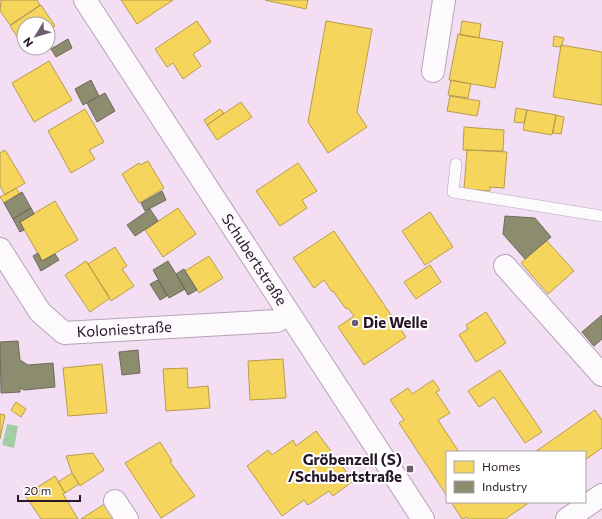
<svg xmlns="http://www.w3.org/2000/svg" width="602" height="519" font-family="Commissioner,sans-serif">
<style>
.water{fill:#a2cea5}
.homes{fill:#f6d55c;stroke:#b89c4c}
.industry{fill:#8c8c6e;stroke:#6e6959}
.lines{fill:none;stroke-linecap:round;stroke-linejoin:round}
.lane-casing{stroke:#b6a4b6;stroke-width:12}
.street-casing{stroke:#b6a4b6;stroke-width:24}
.secondary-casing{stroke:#b6a4b6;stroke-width:24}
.lane{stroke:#fdfafd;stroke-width:11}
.street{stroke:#fdfafd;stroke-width:22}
.secondary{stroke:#fdfafd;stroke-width:22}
.poi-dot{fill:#6f5c6f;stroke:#fff;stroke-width:1.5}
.labels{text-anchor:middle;stroke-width:4;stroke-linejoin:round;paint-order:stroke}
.street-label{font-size:15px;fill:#271628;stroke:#fff}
.poi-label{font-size:15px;font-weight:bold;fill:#271628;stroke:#fff;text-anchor:start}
</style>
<rect width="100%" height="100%" fill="#f4def4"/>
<path class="water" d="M7 424 18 426 14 448 2 445Z"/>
<path class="homes" d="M1 0H37L40 5 10 25 0 11Z
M121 0H173L137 24Z
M265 0H308L306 9Z
M41 5 55 26 48 31V24H24V47L10 26Z
M197 21 211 42 193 54 201 66 183 79 173 63 167 67 155 49Z
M326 21 372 29 357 112 367 127 328 153 308 122Z
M462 21 481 24 479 38 460 35Z
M458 34 503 42 495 88 449 80Z
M554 36 564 38 561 47 553 46Z
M561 45 602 52V105L553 97Z
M49 61 72 100 34 122 12 83Z
M451 80 471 84 468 98 448 95Z
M450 96 480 101 477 116 447 111Z
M241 102 252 117 217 140 207 125Z
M516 108 527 110 524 123 514 122Z
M85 109 104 142 89 150 95 159 71 173 48 131Z
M220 109 224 113 207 125 204 120Z
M527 110 556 115 552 135 523 130Z
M556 115 564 117 561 134 553 133Z
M464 127 504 130 503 151 463 150Z
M5 150 25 183 5 195 0 186V153Z
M467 150 507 152 504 188 490 187V191L464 189Z
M148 161 164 188 139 203 122 174 139 163 140 165Z
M298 163 317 191 302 200 307 208 280 226 256 191Z
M16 188 20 194 4 203 0 197Z
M55 201 78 240 42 261 20 222Z
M178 208 196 234 163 257 145 230Z
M430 212 453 247 425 265 402 231Z
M334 231 406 337 364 365 338 327 354 316 348 308 346 309 333 291 332 292 324 280 314 288 293 258Z
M546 240 574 271 548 294 521 263Z
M115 247 127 266 122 269 134 286 111 301 88 264Z
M209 256 223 278 199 293 185 271Z
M86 261 110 298 90 312 65 275Z
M430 265 441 282 416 299 404 282Z
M486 312 506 343 476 362 459 335 468 329 466 325Z
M283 359 286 398 250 400 248 361Z
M102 364 107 413 68 416 63 368Z
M187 368 188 388 208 386 210 408 166 411 163 369Z
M500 370 542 432 525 443 494 397 479 407 468 391Z
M433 380 440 390 436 392 450 413 438 420 459 452H447V496L399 423 404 420 390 400 408 388 412 394Z
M16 402 26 409 21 417 11 410Z
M595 410 602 420V448L585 460V452H535Z
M0 414 5 415 0 439Z
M316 431 353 481 333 496 329 491 308 505 304 500 282 516 247 466 268 450 272 455 293 440 296 446Z
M160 442 172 461 170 462 195 496 161 518 125 463Z
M93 453 104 470 80 486 72 473 66 456Z
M72 473 79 484 65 493 58 482Z
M55 476 65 493 63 494 78 519H41L25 495Z
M451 502H530L505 519H469L467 517 462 519Z
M106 503 116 519H81Z"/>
<path class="industry" d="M68 39 72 48 56 57 51 49Z
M91 80 99 96 83 105 75 89Z
M105 93 115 111 97 122 87 103Z
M162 191 166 200 145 211 141 203Z
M22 192 31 208 13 219 4 203Z
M31 208 34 214 20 222 24 230 20 232 13 219Z
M150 209 158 221 135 236 127 225Z
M505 216 535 218 551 237 525 259 503 234Z
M38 253 42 261 55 254 59 260 41 271 33 256Z
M168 261 185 289 169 298 153 270Z
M184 269 197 290 188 295 176 274Z
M158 280 167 296 160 300 150 284Z
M602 315V339L594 346 582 332Z
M18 341 20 360 28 365 53 363 55 387 24 390 20 388V392L1 393 0 342Z
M138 350 140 373 122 375 119 352Z"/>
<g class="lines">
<g class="lane-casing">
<path id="lane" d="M456 164 453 192 602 216"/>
</g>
<g class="street-casing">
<g id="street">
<path d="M433 71 444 0"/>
<path id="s1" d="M0 249 40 312 64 333 277 321 288 314"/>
<path d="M505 266 602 375"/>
<path d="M115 501 127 519"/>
<path d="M567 519 602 495"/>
</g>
</g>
<g class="secondary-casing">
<g id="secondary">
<path id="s2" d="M85 0 423 519"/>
</g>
</g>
<use href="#lane" class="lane"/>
<use href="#street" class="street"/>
<use href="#secondary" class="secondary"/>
</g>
<g class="poi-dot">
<circle cx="355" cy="323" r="4"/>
<rect x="406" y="465" width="8" height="8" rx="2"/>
</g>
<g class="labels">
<g class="street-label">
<text dy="5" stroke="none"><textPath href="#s2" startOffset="310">Schubertstraße</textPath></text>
<text dy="5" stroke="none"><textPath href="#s1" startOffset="167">Koloniestraße</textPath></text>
</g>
<g class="poi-label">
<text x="363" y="328">Die Welle</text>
<text x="402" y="465" text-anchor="end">Gröbenzell (S)<tspan x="402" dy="17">/Schubertstraße</tspan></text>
</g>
</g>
<rect x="446" y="451" width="140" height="52" fill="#ffffff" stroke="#a9a2a9"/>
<rect x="454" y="461" width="20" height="12" fill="#f6d55c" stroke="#a9a2a9"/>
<text x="482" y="471" font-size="12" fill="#271628">Homes</text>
<rect x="454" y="481" width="20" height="12" fill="#8c8c6e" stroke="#a9a2a9"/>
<text x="482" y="491" font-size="12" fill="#271628">Industry</text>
<g transform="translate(36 36) rotate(232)"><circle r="19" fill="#ffffff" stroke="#a9a2a9"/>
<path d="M0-3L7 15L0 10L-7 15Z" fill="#6f5c6f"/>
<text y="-6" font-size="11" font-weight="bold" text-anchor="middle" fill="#271628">N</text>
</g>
<path d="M18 495v6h62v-6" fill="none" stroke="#271628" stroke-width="2"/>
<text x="24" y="495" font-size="12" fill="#271628" stroke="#ffffff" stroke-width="3" paint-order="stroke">20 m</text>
</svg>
